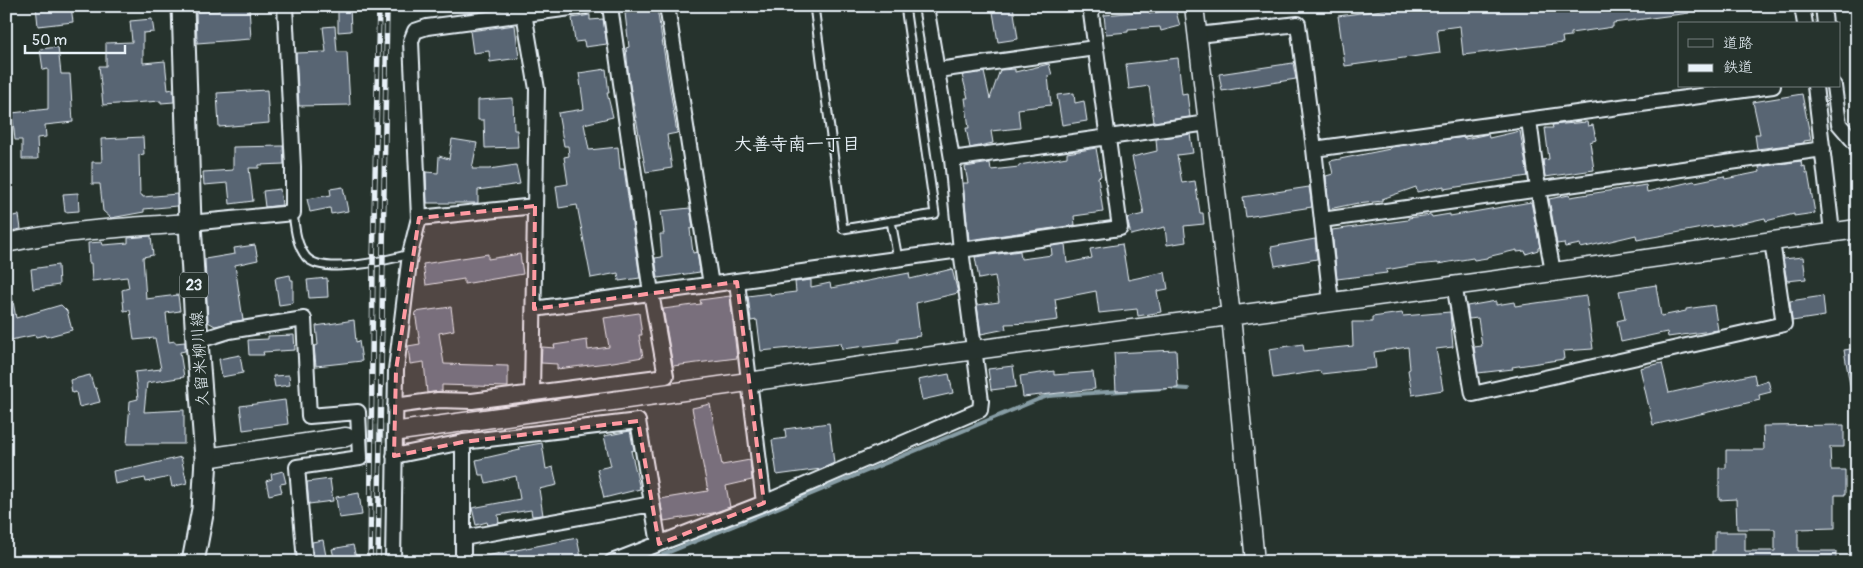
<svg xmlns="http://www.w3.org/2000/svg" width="1863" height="568" font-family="Pangolin,'Klee One',sans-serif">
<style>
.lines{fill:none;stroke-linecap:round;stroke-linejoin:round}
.stream{stroke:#879da5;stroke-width:4}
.building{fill:#596573;stroke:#e8f1f8}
.tertiary-tunnel{stroke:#43504b;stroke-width:18;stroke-dasharray:18 9;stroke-linecap:butt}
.service-casing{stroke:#e8f1f8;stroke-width:11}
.minor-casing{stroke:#e8f1f8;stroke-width:18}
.tertiary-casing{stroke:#e8f1f8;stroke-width:21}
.primary-casing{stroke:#e8f1f8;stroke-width:25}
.service{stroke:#26332d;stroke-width:7}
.minor{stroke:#26332d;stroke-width:14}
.tertiary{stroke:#26332d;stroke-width:18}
.primary{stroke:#26332d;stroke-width:21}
.rail-casing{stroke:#e8f1f8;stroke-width:5.5}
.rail{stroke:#26332d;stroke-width:4;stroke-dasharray:11;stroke-linecap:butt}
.marked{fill:#ff9aa2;fill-opacity:0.2;stroke:#ff9aa2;stroke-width:4;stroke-dasharray:10 6;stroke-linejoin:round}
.labels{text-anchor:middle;stroke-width:4;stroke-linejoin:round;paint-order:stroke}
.shield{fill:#26332d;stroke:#aeb8bb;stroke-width:1}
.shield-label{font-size:15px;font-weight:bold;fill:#e8f1f8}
.street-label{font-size:16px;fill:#e8f1f8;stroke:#26332d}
.neighbourhood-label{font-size:18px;font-weight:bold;fill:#e8f1f8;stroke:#26332d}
</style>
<rect width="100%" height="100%" fill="#26332d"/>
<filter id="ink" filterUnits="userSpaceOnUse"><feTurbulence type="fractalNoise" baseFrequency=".02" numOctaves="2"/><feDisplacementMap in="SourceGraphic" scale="10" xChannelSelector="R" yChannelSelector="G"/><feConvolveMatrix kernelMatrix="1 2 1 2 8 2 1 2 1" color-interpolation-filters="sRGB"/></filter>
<g filter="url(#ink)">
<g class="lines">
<path class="stream" d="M1173 388 1188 389
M645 562 814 493 1039 399 1048 396 1166 388"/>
</g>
<path class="building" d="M36 6H71L73 22 38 26Z
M219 6H249L251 39 197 43 196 12 219 11Z
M338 6H350L351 31 338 32Z
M992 6H1013L1018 39 998 42Z
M1411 6H1440L1441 10 1477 6H1688L1689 13 1613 23V27L1571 33V36L1562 37 1563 43 1463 55 1460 26 1437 29 1440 53 1345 66 1338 16Z
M657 8 677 133 667 135 672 168 646 172 629 80 626 48 629 47 625 13Z
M1175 8 1180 26 1161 31 1160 27 1128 29V32L1106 34 1104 15 1149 11V14Z
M590 15V20L603 19 607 44 585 47 584 41 575 42 572 18Z
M152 19 154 32 143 33V63L165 61 168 90 173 89 174 102 161 103V101L103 105 99 66H106V43L132 42 130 21Z
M515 25 519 58 490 62 489 51 473 53 470 31Z
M335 26 337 52H347L350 105 299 106 296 53 326 52 323 27Z
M58 47 61 74H70L73 122 45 125 46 137 37 138 38 159H22V140H15L12 113 48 109V69L43 70 40 49Z
M1178 58 1182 94 1187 93 1190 117 1154 122 1149 86 1129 89 1126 64Z
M1293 63 1296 79 1222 91 1219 74Z
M1049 64 1052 75 1048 76 1051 105 1018 109 1020 128 991 131 993 143 970 148 966 128H969L965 98H968L962 75 984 72 990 99 1000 70 1015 69V72Z
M606 69 609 93H607L613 117 584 124 589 150 618 147 620 169H624L640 278 619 281 618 273 591 278 577 205 559 208 556 186 568 184 564 157 569 156 568 146H564L558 113 584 109 579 73Z
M267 90 269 123 219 127 217 93Z
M1074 93 1075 103 1084 101 1087 121 1062 125 1057 95Z
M1802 94 1811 140 1804 141V143L1757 149 1755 134H1760L1753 102Z
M513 98 514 130H517L518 147 485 148 484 120H478V100Z
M1587 122 1588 126 1593 125 1596 140 1590 142 1594 170 1545 177 1543 160 1549 159 1545 128H1553L1552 125Z
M1520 131 1528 176 1444 189V186L1417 192 1416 187 1382 199V201L1358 204V203L1329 209 1326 176 1333 174 1330 161 1390 149V147L1465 137V139L1488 134 1489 138Z
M1190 134 1193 153 1177 155 1182 183 1195 181 1200 213H1203L1204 224 1184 226 1186 242 1167 245 1165 227 1131 235 1127 218 1144 214 1132 157 1157 151 1156 139Z
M143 137 144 154 139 155 140 195H142L143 197 177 194V206L144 209V212L111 218 103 211 100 184H92V162H102L101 139Z
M452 139 477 143 472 169H489L516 165 520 184 478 190V203H427L426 172 438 173 439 156 449 159Z
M283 146 284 164 259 165V168H249L253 201 230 204 228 183 204 185 203 172 233 170V147Z
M1096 148 1101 176 1098 177 1103 212 1074 216 1075 225 969 240 963 183H968L965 167 990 163 991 170 1019 167V165L1067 157V153Z
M1801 161 1802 167 1805 166 1806 173H1808L1815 213 1794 216V214L1766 221 1765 218 1730 226V224L1713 227V226L1637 240 1636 235 1581 248 1580 244 1565 247 1564 243 1557 244 1549 199 1569 195 1570 197 1646 185 1647 192 1694 181 1695 182 1724 176 1725 179 1760 172 1759 167Z
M343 187 348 211 331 214 330 208 310 212 307 199 331 195 330 189Z
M1309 187 1312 207 1246 217 1243 197Z
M280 189 282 205 265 207 263 191Z
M78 193 79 211 65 212 63 194Z
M1531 202 1540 247 1538 248V250L1526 254 1525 251 1517 252V250L1487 257V258L1474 260 1473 258 1438 264V263L1414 265 1386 270 1387 273 1337 279 1332 230 1408 220V218L1431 215 1432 217 1450 214V216Z
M690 208 693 228 690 229 693 253 697 252 700 272 658 278 655 258 662 257 660 234H664L661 211Z
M19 215 21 229 6 232V217Z
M151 236 153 255 143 257 146 299 178 295 180 311 166 313 169 342 175 341V343L185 342V351L180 352 184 377 147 383 144 412 184 410V444H127L130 401 138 399 135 372 161 369 155 338 134 340 130 310 124 311 122 290 129 288 127 277 92 281 91 263H89L88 243 102 242 103 245 128 243V238Z
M1315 239 1317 259 1275 266 1271 247Z
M1065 244 1067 263 1092 258 1090 249 1122 244 1128 280 1165 272 1168 289 1157 291 1161 312 1138 316 1137 309 1099 313 1096 291 1055 299 1058 320 1034 323 1005 324 1006 329 981 334 977 305 999 302 995 276 979 279 975 257 1020 251 1021 259 1052 255 1051 246Z
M255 245 258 260 235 265 243 320 215 326 208 322 205 259 235 254 234 248Z
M488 254V259L520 254 523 274 464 284V279L426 285 423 264Z
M1803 257 1806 279 1787 281 1783 259Z
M58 265 59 285 33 289 31 269Z
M952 269 958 293 916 303 920 336 898 339V342L842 349 841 343 761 351 757 320 751 321 748 296 770 293V295L796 292 795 282 811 280V287L830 283 831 288 909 273 910 279Z
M290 275 291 280H293V303L279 305 275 278Z
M327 278 328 297 309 298 307 280Z
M1656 285 1661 316 1686 311V309L1714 305 1718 330 1668 337 1667 332 1621 342 1617 321 1625 319 1619 291Z
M12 296 16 318 61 305 67 311 72 330 46 337 45 335 36 337 35 335 6 341V297Z
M730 296 737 358 673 366 663 309 701 304 700 300Z
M1586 296 1593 349 1563 351 1564 359 1512 367 1513 369 1478 373 1474 347 1482 346 1478 318 1469 319 1467 306 1496 301V305L1514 302 1515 306Z
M1823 296 1825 316 1792 321 1790 301Z
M451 307 454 330 439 333 444 364 508 366V387L442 385V391L427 393 424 362 410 364 408 346 420 344 415 312Z
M1450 312 1453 347 1436 349 1443 390 1412 395 1408 370 1410 369 1408 347 1374 352 1376 368 1321 374 1320 371 1273 378 1269 349 1303 344 1304 351 1353 346 1352 322H1372V317L1402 313 1403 316Z
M639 313 642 335H639L643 357 607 363 557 369V364L541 363 542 347 555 348 554 345 587 340 588 350 609 347 604 318Z
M354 320 356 342 359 341 362 361 316 366 314 346 318 345 316 326Z
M294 335 295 350 263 352 264 355H249L248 340 268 339V336Z
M1857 348V391H1851L1844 350Z
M1176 350 1178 388 1116 391 1114 353Z
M240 355 243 373 222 377 219 359Z
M1662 363 1669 393 1754 374 1756 384 1768 380 1771 392 1759 395 1760 400 1653 425 1640 368Z
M1013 366 1016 387 991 390 988 369Z
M1054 371V375L1093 372 1095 389 1023 397 1020 376Z
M949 374 953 393 922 400 918 380Z
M90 375 94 388H96L100 402 79 407 76 392 72 393 70 380Z
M289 375 290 385 275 387 273 376Z
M285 400 288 424 243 430 240 406Z
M710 404 722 465 750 460 752 480 726 486 730 507 713 513 664 521 660 499 708 491 692 408Z
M829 423 834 463 821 469 777 475 772 440 786 438 785 429Z
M1844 425V447H1830L1831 470H1845V495H1835V528L1798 529V551H1836V562H1712V551H1715V532H1745V551H1775V529H1737L1736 499 1719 500V468H1726V450H1764L1763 426Z
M630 431 634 450 631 451 640 489 604 498 597 469 611 466 604 436Z
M542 443 546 469 553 467 557 485 539 489 543 515 532 516 531 510 498 515 499 523 488 525 487 522 476 525 472 508 520 499 516 476 486 483 484 475H479L476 460 520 450 519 447Z
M181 457 187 483 172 487 170 477 146 482 145 478 115 484 113 471 133 467 134 468Z
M283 471 286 483 280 484 282 492 269 495 266 481 272 479 271 474Z
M330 479 333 501 309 504 307 482Z
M359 493 362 515 339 518 336 497Z
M577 538 582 562H482L481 557Z
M323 540 326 556 314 559 312 542Z
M353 545 357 562H335L332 549Z"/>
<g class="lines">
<path class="tertiary-tunnel" d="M346 437 400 431"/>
<g class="service-casing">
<path id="service" d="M814 6 843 229 935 214 905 6
M293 213C295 228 296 244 306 257 323 276 388 260 410 254
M891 221 898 259"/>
</g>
<g class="minor-casing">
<path id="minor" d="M667 6 711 285
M1802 6 1805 24
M1823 6 1825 24
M524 13 537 89 532 393
M1197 35 1298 24 1314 149 1773 86
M938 70 1095 48
M1815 86 1832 232
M1834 86 1839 124 1857 145
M1529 120 1538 189 1553 272
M1314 149 1331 302
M952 159 1208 123
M419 218 535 206
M1322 220 1823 149
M190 223 293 213V167L285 6
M737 282 764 503
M1454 284 1473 394 1784 324 1772 241
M534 309 1120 228 1090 6
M197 341 229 331 304 319 309 416 358 412 360 458 297 467 305 562
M395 406 438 400 472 401 666 376 651 293 610 6
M463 442V562
M394 456 463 442 638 421 659 544
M463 538 652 504
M393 562 396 370 410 254 419 218 411 41 415 31 427 27 586 6
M612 562 764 503 980 410 981 401 961 250 952 159 926 6"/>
</g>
<g class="tertiary-casing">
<path id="tertiary" d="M1194 6 1231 316 1255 562
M6 243C67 230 128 227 190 223
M400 431 975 350 1504 279 1857 229
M206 458 346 437"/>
</g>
<g class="primary-casing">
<path id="primary" d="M183 6 190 223 197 341 206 458 203 509 193 562"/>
</g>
<use href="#service" class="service"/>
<use href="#minor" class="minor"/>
<use href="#tertiary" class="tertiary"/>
<use href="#primary" class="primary"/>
<g class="rail-casing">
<path id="rail" d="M370 562 373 262 379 6
M378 562 387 6"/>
</g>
<use href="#rail" class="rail"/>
</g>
</g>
<path class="marked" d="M535 206 534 309 737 282 764 503 659 544 638 421 463 442 394 456 396 370 419 218Z"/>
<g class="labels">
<rect class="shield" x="180" y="272.5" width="28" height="25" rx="4"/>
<g class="shield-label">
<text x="194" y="290">23</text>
</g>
<g class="street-label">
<text transform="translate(199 359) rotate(-94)" y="6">久留米柳川線</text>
</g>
<g class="neighbourhood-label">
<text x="797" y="150">大善寺南一丁目</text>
</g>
</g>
<rect width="1863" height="568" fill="none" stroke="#26332d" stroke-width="25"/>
<rect x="12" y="12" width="1838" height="543" fill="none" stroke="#e8f1f8" stroke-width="2" filter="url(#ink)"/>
<rect x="1678" y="22" width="162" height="65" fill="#26332d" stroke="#747f7e"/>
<rect x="1688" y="39" width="25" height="8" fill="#26332d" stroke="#747f7e"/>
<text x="1723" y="48" font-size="15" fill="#e8f1f8">道路</text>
<rect x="1688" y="64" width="25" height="8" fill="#e8f1f8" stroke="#747f7e"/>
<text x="1723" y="72" font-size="15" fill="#e8f1f8">鉄道</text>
<path d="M25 45v8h100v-8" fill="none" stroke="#e8f1f8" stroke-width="2.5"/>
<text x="32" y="45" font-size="15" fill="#e8f1f8" stroke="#26332d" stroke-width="4" paint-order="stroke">50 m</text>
</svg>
